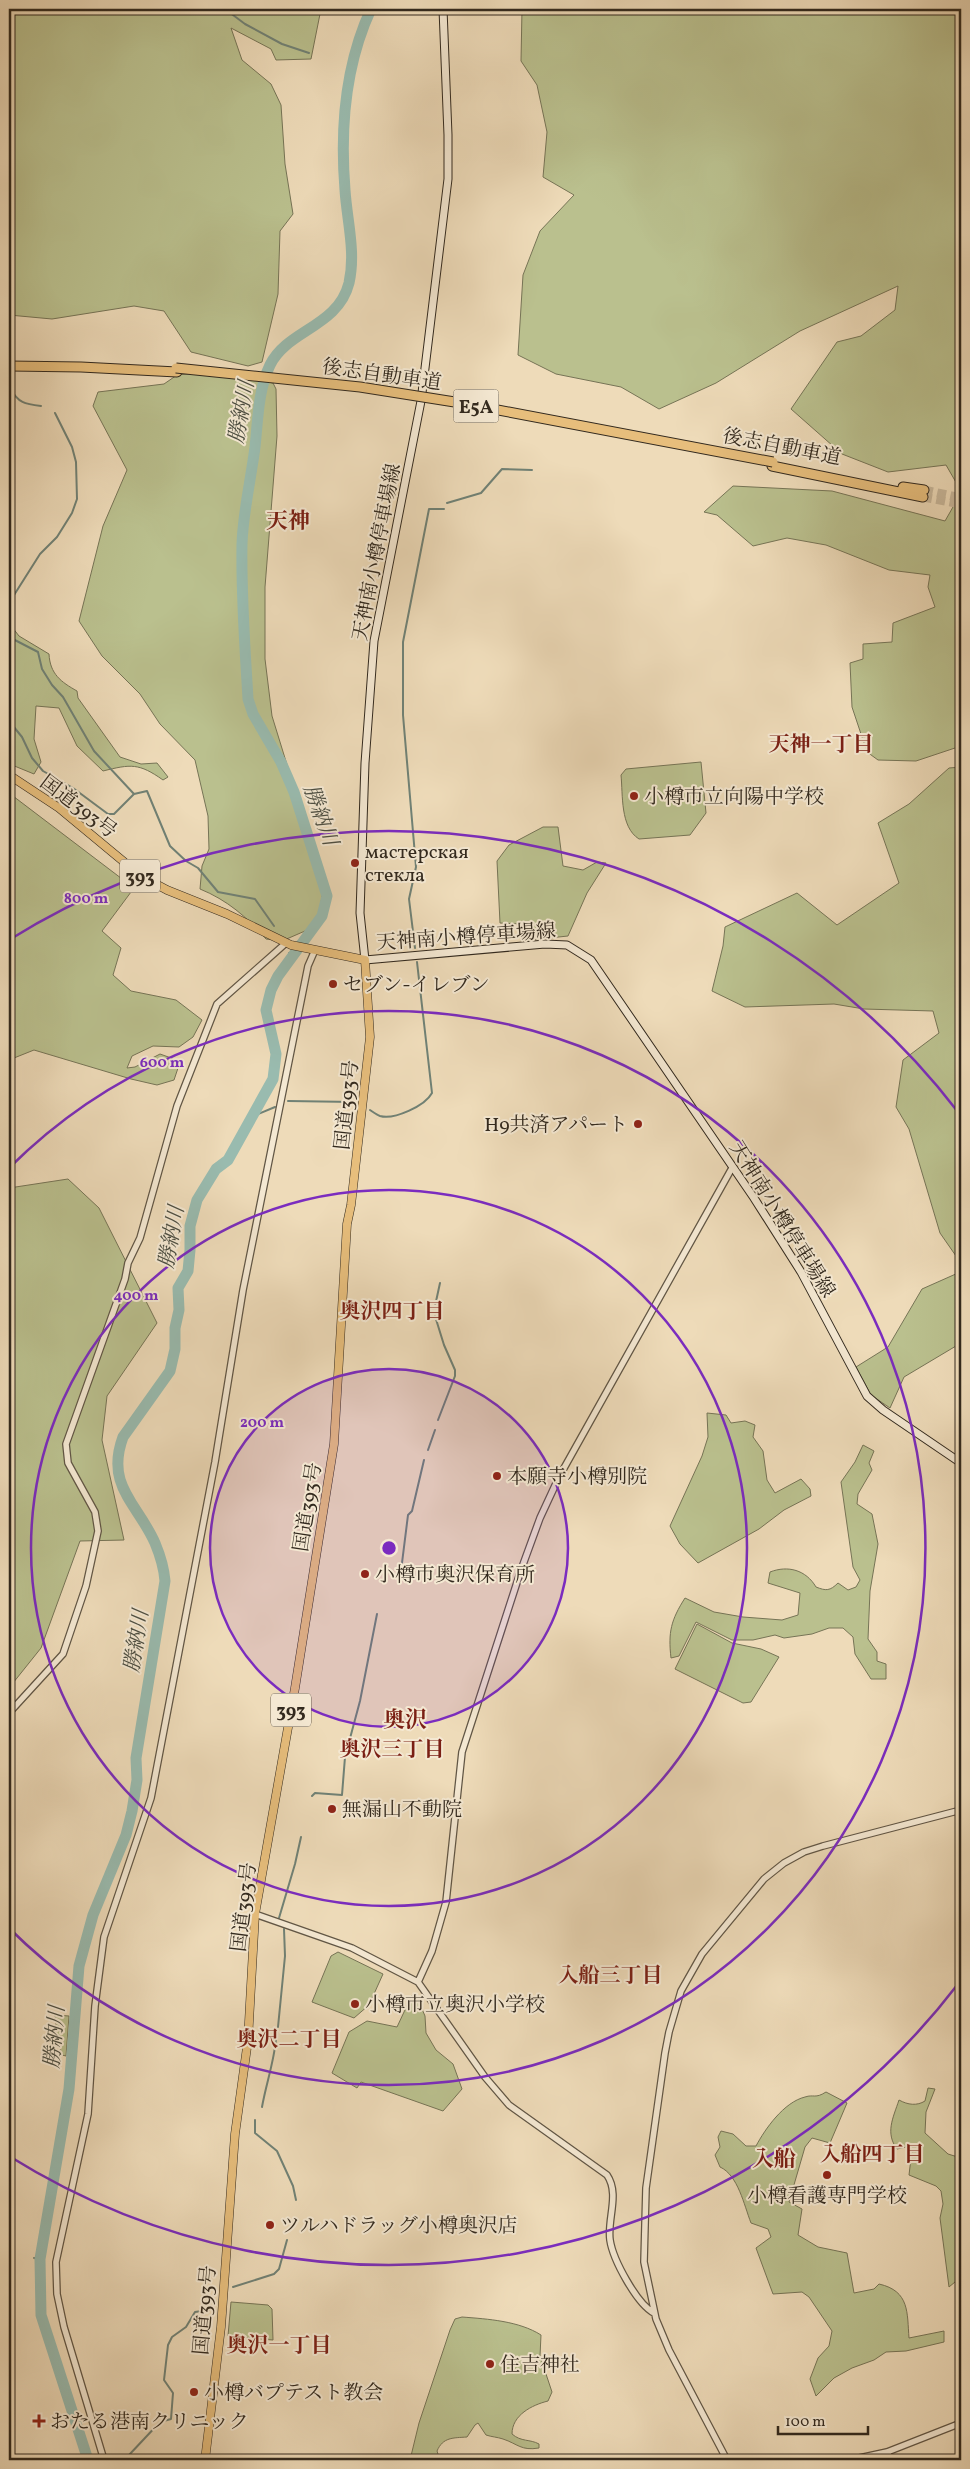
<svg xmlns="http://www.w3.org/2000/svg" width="970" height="2469" font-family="Vollkorn,'Noto Serif JP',serif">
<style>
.green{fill:#bac08e;stroke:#767456}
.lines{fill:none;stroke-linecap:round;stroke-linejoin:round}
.stream{stroke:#708175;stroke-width:2}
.river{stroke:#99bbaf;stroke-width:11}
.motorway-tunnel{stroke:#c8b79a;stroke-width:9;stroke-dasharray:9 4.5;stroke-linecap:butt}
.tertiary-casing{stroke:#615645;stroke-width:8}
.secondary-casing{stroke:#32291e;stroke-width:9}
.trunk-casing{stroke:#32291e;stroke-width:9}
.motorway-casing{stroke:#32291e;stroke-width:11}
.tertiary{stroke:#f4e8d2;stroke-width:5.5}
.secondary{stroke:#f4e8d2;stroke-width:7}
.trunk{stroke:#e7be7c;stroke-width:8}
.motorway{stroke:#e7be7c;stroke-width:9}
.motorway-bridge-casing{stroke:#32291e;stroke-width:11;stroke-linecap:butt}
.motorway-bridge{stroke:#e7be7c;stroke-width:9}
.ring{fill:none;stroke:#7b2cbf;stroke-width:2.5}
.poi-dot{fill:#8f2418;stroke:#f4e8d2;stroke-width:2}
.labels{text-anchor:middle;stroke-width:4;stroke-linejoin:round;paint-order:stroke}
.shield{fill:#f4e8d2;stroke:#6c6254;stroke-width:1}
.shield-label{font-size:19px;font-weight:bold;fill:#32291e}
.street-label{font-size:20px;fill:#32291e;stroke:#f4e8d2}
.poi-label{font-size:20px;fill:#32291e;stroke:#f4e8d2;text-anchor:start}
.water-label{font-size:21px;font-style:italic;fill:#4c4e42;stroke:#f4e8d2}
.neighbourhood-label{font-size:21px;font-weight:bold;fill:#7a1f14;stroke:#f4e8d2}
.quarter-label{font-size:22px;font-weight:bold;fill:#7a1f14;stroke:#f4e8d2}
.centre{fill:#7b2cbf;stroke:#f4e8d2;stroke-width:2.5}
.ring-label{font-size:15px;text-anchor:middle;font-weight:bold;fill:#7b2cbf;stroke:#f4e8d2;stroke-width:4;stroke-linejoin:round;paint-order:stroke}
</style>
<rect width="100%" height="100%" fill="#eedbb9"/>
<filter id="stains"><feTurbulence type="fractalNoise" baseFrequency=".004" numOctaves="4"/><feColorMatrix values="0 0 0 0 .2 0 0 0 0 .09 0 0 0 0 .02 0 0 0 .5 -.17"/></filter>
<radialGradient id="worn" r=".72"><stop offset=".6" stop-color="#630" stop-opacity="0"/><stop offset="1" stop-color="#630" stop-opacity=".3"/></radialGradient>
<path class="green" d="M9 9H321L311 59 276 60 271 49 231 28 242 60 271 84 281 105 285 164 293 214 280 231 278 294 262 362 248 366 191 352 164 311 134 306 52 319 9 315Z
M522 9H961V491L946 465 888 472 842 454 791 409 837 342 861 336 895 310 898 286 800 331 716 383 659 409 621 387 556 374 518 355 523 275 540 231 574 195 543 177 547 132 537 85 521 61Z
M197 373 233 375 273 383 276 389 277 436 265 587V659L272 716 313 849 323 892 318 918 305 931 282 941 266 939C247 917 227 900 200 889L202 866 209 849 208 816 195 760 160 724 140 694 102 656 79 621 103 526 127 470 93 406 98 392 164 384 177 375Z
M733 486 832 491 945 521 961 493V746L916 761 878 760 867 752 852 707 850 663 863 659V644L892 642 893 623 935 607 928 587 930 575 889 570 826 545 787 538 753 546 717 515 704 512Z
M9 623 19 636 49 654C50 674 61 682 77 691L78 698 120 757 141 764 157 763 168 777 163 780C139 763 131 764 103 771L77 746 59 708 36 706 34 739 41 762 34 774 12 765 9 751Z
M701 762 706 813 690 835 639 839C620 827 623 795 621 775L626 769Z
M961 767V1249L956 1256 940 1233 909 1129 896 1107 903 1060 939 1033 933 1011 864 1009 834 1004 745 1007 712 991 723 946 725 927 797 893 837 925 899 883 878 823 909 804 949 768Z
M9 793 134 888 102 931 121 948 113 975 131 991 176 1000 202 1020 193 1037 179 1047 153 1046 132 1056 127 1068 135 1067 160 1054 174 1059 178 1068 174 1080 157 1085 131 1079 34 1050 9 1060Z
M543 827H558L563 866 583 870 597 862 606 863 587 893 568 936 521 941V924L500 923 497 861 509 845Z
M68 1179 99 1208 157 1323 107 1396 102 1440 124 1540 80 1541 41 1648 9 1688V1188Z
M958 1273 961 1275V1343L904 1377 890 1408 871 1395 856 1367 888 1347 922 1289Z
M707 1413 726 1415 731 1423 745 1421 755 1425 753 1437 763 1451 767 1480 775 1493 801 1479 810 1489 811 1496 784 1510 759 1529 698 1563 680 1544 670 1526 702 1456 708 1437Z
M863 1445 874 1451 869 1463 872 1470 858 1494 857 1504 872 1514 878 1544 870 1591 868 1639 877 1652V1661L886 1664V1679H871L855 1654 853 1637 843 1628H829L812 1634 784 1638 775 1635 753 1640H732L696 1622 679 1656 671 1658C668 1632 671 1620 685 1598L714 1612 743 1617 782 1620 798 1615 800 1593 768 1583 770 1572C788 1565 806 1570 816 1587 826 1591 830 1591 838 1583L848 1590 856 1587 860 1580 853 1567 841 1482 855 1462Z
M697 1624 732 1643 761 1649 779 1657 751 1702 743 1703 675 1669Z
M338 1952 383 1974 369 2005 354 2018 312 2002 331 1956Z
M412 1995H416L425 2016 426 2033 436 2050 453 2064 462 2089 443 2111 361 2082 357 2088 332 2073 349 2032 367 2021 397 2027Z
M55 2015 69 2016 66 2056 62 2055 57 2039Z
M928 2088 935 2089 926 2112 925 2133 948 2154 961 2158V2277L949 2287 940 2218 943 2204 941 2191 936 2186 909 2175 912 2150 906 2147 897 2149C885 2133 893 2118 899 2100 908 2105 917 2106 925 2101Z
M826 2092 847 2103 830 2143 812 2138 805 2147 789 2202 802 2209 798 2235 818 2247 847 2253 854 2293 874 2289 879 2284C910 2291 907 2313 909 2338L944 2331V2342L906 2351 886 2352 874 2360 852 2368 834 2378 816 2396 810 2379 818 2358 829 2346 832 2331 809 2297 802 2292 773 2294 756 2248 771 2237 768 2229 751 2223C744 2205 738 2175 720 2167L715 2155 720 2147 718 2137 721 2131 733 2134 746 2146H756C765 2129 784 2102 805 2097 814 2094 815 2099 826 2092Z
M231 2302 268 2305 272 2309 273 2340 228 2336Z
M462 2317C488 2319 519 2321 541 2335L540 2356 552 2392 548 2401C532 2405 512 2415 512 2434 521 2442 530 2439 539 2444V2448C521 2451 518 2444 503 2439 497 2437 492 2437 486 2435L478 2423 475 2425 467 2437C453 2438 443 2437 437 2451L440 2460H410L419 2423 450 2330 455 2319Z"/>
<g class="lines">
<path class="stream" d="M225 9 245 24 282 44 309 53
M10 388C18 403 25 404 41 406
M447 503 481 493 502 469 532 470
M9 603 40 554 57 537 72 513 77 499 76 462 72 447 55 413
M9 637 38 652 42 669 52 685 63 697 94 751 134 794
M9 721 22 737 32 758 43 771 73 788 108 814H114L134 794 147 791 170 846 186 861 198 868 218 892 255 899 274 926
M415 948 409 899 416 867 403 715V642L429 509H444
M289 953 294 955
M288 1101 355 1102
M370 1110C373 1112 377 1115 380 1116 394 1120 425 1106 432 1093L417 962
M251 1117 275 1107
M435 1306 440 1283
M435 1316 444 1345 455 1370V1376L438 1420
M428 1450 435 1430
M402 1563 408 1515 412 1511 424 1460
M312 1796 315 1793 342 1795 345 1757 360 1701 377 1614
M279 1918 295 1864 301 1837
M278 2027 285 1956 284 1929
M262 2107C266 2084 274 2062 276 2039
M255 2120V2133L277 2151 293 2186 296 2200
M34 2258 40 2259
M233 2287 274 2274 279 2269 287 2240
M127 2460 129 2455 160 2422 171 2419 173 2393 164 2380 168 2345 172 2337 186 2327 195 2312 209 2310"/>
<path class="river" d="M88 2460 41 2315 40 2259 69 2089 79 1966 93 1915 126 1835 132 1811 137 1780 136 1758 165 1581C164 1568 160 1555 155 1543 138 1504 105 1486 123 1437L170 1371 175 1349V1328L179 1310 178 1288 188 1271 190 1250V1226L197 1200 216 1169 228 1160 273 1079 276 1054 266 1010 271 990 278 976 322 916 327 896 294 792 281 762 253 714 248 699C245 647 241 595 242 544 243 512 251 479 255 447 258 420 258 390 270 365 287 330 338 327 349 283 356 252 347 221 345 190 340 128 345 65 371 9"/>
<path class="motorway-tunnel" d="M924 490 961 498
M923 497 961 504"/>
<g class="tertiary-casing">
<path id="tertiary" d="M9 1713 63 1654 86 1586 98 1531 95 1512 68 1463 66 1444 125 1279 128 1263 140 1238 177 1106 217 1004 286 943
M255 1914 352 1948 418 1982 485 2077 509 2105 607 2175C620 2194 607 2219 610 2240 613 2260 637 2304 654 2313
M418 1982 432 1951 446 1902 462 1752 521 1570 540 1518 559 1477 732 1168
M887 2452 891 2460
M104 2460 64 2327 57 2294 56 2262 88 2114 95 2006 104 1937 151 1798 215 1462 243 1290 308 966 315 950
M727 2460 669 2350 656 2319 644 2262 646 2188 665 2053 669 2032 681 1991 702 1954 764 1879 784 1863 804 1852 823 1846 961 1810
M850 2460 887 2452 961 2423"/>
</g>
<g class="secondary-casing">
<path id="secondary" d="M443 9 448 135V179L421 401 374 641 365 763 360 913 365 960 545 944 567 945 591 960 754 1198 801 1272 867 1396 883 1410 961 1463"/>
</g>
<g class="trunk-casing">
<path id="trunk" d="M9 775 59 808 141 876 167 890 227 914 291 945 365 960 370 1037 351 1205 347 1224 334 1444 295 1688 255 1914 248 2040 235 2134 221 2327 205 2460"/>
</g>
<g class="motorway-casing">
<path id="motorway" d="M9 366 81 367 177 372
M772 466 923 497
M903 487 924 490"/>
</g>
<use href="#tertiary" class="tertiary"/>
<use href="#secondary" class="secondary"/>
<use href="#trunk" class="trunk"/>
<use href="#motorway" class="motorway"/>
<g class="motorway-bridge-casing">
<path id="motorway-bridge" d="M176 368 360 387 461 403 773 462"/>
</g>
<use href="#motorway-bridge" class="motorway-bridge"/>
</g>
<circle cx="389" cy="1548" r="179" fill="#7b2cbf" fill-opacity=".12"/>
<g class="ring">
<circle cx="389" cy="1548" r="179"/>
<circle cx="389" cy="1548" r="358"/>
<path d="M9 1168A537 537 0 1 1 9 1928"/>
<path d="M958 1984A717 717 0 0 1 9 2156M9 940A717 717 0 0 1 958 1112"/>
</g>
<g class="poi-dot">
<circle cx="634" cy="796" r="5"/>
<circle cx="355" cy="863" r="5"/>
<circle cx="333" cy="984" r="5"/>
<circle cx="638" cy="1124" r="5"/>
<circle cx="497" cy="1476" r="5"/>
<circle cx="365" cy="1574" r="5"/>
<circle cx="332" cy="1809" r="5"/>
<circle cx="355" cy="2004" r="5"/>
<circle cx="827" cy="2175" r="5"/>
<circle cx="270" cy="2225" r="5"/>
<circle cx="490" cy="2364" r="5"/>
<circle cx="194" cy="2392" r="5"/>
<path d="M36.5 2413.5h5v5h5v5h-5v5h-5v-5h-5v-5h5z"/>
</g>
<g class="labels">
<g class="shield">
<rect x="453.5" y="389.5" width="45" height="33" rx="4"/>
<rect x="120" y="859.5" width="40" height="33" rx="4"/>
<rect x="271" y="1693.5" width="40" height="33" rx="4"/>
</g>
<g class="shield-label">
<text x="476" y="413">E5A</text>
<text x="140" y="883">393</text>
<text x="291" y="1717">393</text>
</g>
<g class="street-label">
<text transform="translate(382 374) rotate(8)" y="7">後志自動車道</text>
<text transform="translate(782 446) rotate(11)" y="7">後志自動車道</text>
<text transform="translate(376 552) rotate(-79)" y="7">天神南小樽停車場線</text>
<text transform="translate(79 806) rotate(37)" y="7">国道393号</text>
<text transform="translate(466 936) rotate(-4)" y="7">天神南小樽停車場線</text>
<text transform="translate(346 1105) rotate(-84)" y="7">国道393号</text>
<text transform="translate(783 1219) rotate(58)" y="7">天神南小樽停車場線</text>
<text transform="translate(307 1507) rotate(-81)" y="7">国道393号</text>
<text transform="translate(243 1907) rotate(-83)" y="7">国道393号</text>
<text transform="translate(204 2310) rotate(-85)" y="7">国道393号</text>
</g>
<g class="poi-label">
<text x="644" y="803">小樽市立向陽中学校</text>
<text x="365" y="858">мастерская<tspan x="365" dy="23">стекла</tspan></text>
<text x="343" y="991">セブン-イレブン</text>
<text x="628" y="1131" text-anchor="end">H9共済アパート</text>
<text x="507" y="1483">本願寺小樽別院</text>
<text x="375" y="1581">小樽市奥沢保育所</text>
<text x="342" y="1816">無漏山不動院</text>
<text x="365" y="2011">小樽市立奥沢小学校</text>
<text x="827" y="2202" text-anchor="middle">小樽看護専門学校</text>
<text x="280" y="2232">ツルハドラッグ小樽奥沢店</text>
<text x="500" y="2371">住吉神社</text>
<text x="204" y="2399">小樽バプテスト教会</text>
<text x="50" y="2428">おたる港南クリニック</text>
</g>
<g class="water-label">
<text transform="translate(241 412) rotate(-80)" y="7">勝納川</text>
<text transform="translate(321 815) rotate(70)" y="7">勝納川</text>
<text transform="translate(171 1237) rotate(-80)" y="7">勝納川</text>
<text transform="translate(136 1641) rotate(-81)" y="7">勝納川</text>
<text transform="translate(54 2037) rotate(-85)" y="7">勝納川</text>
</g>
<g class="neighbourhood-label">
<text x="821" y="751">天神一丁目</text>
<text x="392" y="1318">奥沢四丁目</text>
<text x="392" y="1756">奥沢三丁目</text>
<text x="610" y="1982">入船三丁目</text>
<text x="289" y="2046">奥沢二丁目</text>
<text x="872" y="2161">入船四丁目</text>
<text x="279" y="2352">奥沢一丁目</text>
</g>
<g class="quarter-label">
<text x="288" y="528">天神</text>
<text x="405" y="1727">奥沢</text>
<text x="774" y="2166">入船</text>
</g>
</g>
<circle cx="389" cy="1548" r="8" class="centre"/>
<g class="ring-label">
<text x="86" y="903">800 m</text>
<text x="162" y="1067">600 m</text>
<text x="136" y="1300">400 m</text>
<text x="262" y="1427">200 m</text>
</g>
<rect width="970" height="2469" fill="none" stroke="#eedbb9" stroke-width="30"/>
<rect x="10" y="10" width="950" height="2449" fill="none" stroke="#32291e" stroke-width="2.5"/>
<rect x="15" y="15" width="940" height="2439" fill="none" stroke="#32291e"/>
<path d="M778 2426v8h90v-8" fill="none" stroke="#32291e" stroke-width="2.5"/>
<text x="785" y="2426" font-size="15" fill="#32291e" stroke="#f4e8d2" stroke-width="4" paint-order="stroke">100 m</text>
<rect width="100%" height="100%" filter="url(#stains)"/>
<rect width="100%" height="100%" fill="url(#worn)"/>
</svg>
